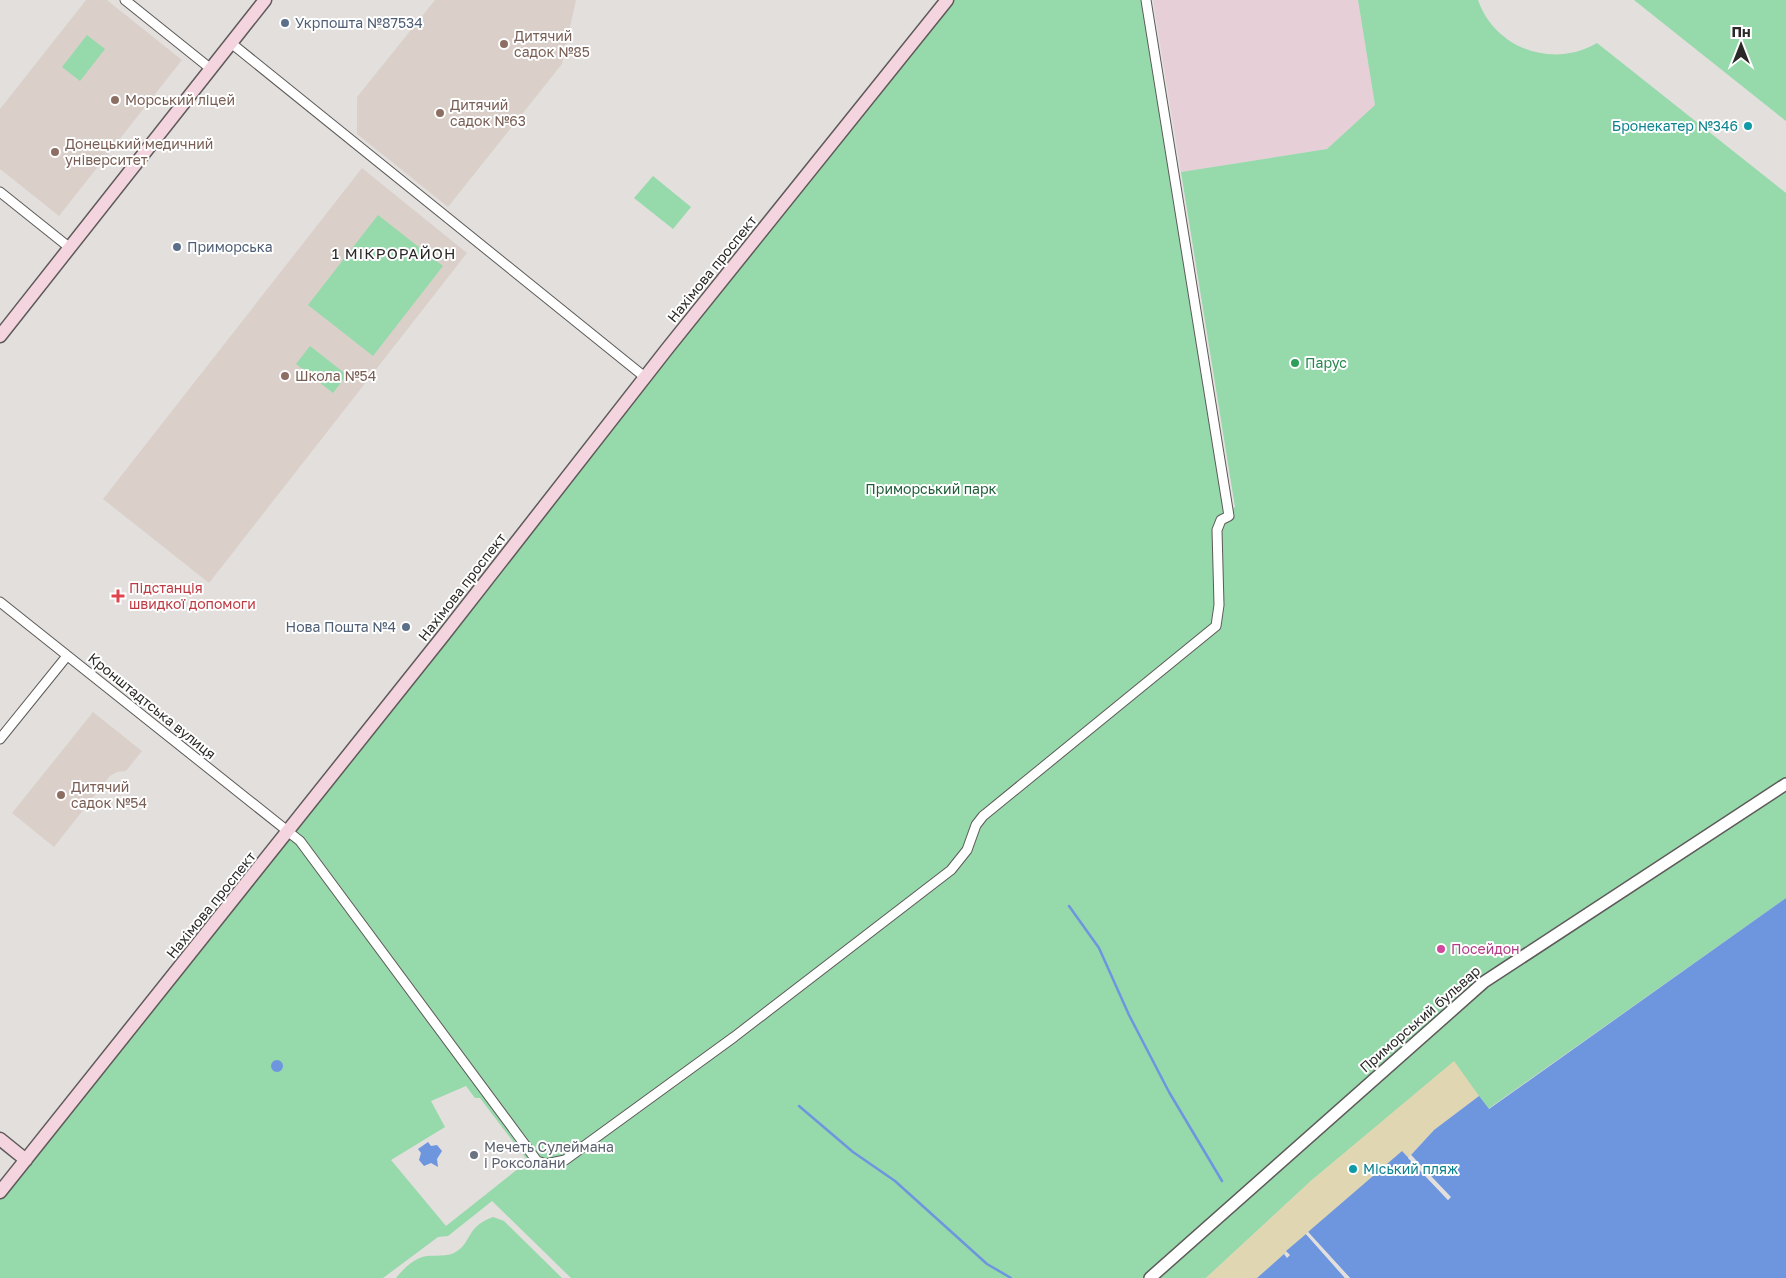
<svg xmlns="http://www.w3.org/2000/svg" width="1786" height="1278" font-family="'Golos Text',sans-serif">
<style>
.built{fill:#dad0c9}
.industrial{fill:#e7cfd7}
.green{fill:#96d9ab;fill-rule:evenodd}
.sand{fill:#e0d7b2}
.water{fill:#6e96df}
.pier{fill:#e2dfdd}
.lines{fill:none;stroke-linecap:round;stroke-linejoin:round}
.stream{stroke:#6e96df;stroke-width:2.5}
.minor-casing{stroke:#5d5a59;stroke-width:11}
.tertiary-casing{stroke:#5d5a59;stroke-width:14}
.secondary-casing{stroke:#5d5a59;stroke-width:15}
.minor{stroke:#fff;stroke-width:9}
.tertiary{stroke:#fff;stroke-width:11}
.secondary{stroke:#f4d4de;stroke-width:12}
.service-dot{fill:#5c6f8a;stroke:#fff;stroke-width:2}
.education-dot{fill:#8d6e63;stroke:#fff;stroke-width:2}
.culture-dot{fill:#0f9aa8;stroke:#fff;stroke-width:2}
.leisure-dot{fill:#2e9e5b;stroke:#fff;stroke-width:2}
.health-dot{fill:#e0444e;stroke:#fff;stroke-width:2}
.hotel-dot{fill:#d1479c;stroke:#fff;stroke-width:2}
.worship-dot{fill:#6b7280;stroke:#fff;stroke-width:2}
.labels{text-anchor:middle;stroke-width:4;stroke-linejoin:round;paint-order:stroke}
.service-label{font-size:14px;fill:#4e5e75;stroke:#fff;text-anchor:start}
.education-label{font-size:14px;fill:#785e54;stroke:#fff;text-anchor:start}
.culture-label{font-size:14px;fill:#0d838f;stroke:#fff;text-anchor:end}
.street-label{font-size:14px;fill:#2a2928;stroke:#fff}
.leisure-label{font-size:14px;fill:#27864d;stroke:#fff;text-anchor:start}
.park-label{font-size:14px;fill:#1f5e39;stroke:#fff}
.health-label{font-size:14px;fill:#be3a42;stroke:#fff;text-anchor:start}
.hotel-label{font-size:14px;fill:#b23c85;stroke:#fff;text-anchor:start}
.worship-label{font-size:14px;fill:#5b616d;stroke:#fff;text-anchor:start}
.neighbourhood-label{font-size:15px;letter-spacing:1px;fill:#2a2928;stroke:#fff}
</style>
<rect width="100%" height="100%" fill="#e2dfdd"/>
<path class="built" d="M86 0H107L182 60 59 216 0 169V109Z
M435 0H576L562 64 448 207 357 134V97Z
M362 168 467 253 209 583 103 499Z
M93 712 142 751 126 771 117 772 110 776 54 847 12 813Z"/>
<path class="industrial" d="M1153 0H1358L1375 105 1327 149 1181 172Z"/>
<path class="green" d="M951 0H1145L1228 511 1235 507 1181 172 1327 149 1375 105 1358 0H1478C1495 49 1553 69 1597 43L1786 193V777L1482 977 1142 1278H571L492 1201 448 1236 438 1237 383 1278H0V1192ZM466 1086 475 1098H480L528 1161 446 1226 391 1160 445 1127 431 1101Z
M1634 0H1786V121Z
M87 35 105 49 80 81 62 67Z
M653 176 691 207 673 229 634 198Z
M378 215 443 266 373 356 308 305Z
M310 346 347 375 333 393 296 364Z
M1786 790V898L1488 1109 1454 1062 1312 1180 1206 1278H1157L1487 986Z
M493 1217 504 1221 562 1278H396C404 1268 414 1258 427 1256 436 1255 446 1257 454 1253 473 1243 464 1228 493 1217Z"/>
<path class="sand" d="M1454 1061 1479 1096 1434 1130 1408 1158 1402 1151 1257 1278H1206L1312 1180Z"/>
<path class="water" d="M1786 898V1278H1350L1308 1232 1402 1151 1448 1200 1450 1197 1411 1155 1434 1130 1479 1096 1489 1109Z
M271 1066a6 6 0 1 1 12 0a6 6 0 1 1-12 0Z
M428 1142 431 1146 437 1145 442 1151 437 1159 438 1167 431 1163 424 1166 419 1160 421 1153 418 1149Z
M1306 1234 1345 1278H1257L1284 1254 1287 1258 1290 1255 1286 1251Z"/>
<path class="pier" d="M1411 1155 1451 1197 1448 1200 1408 1158Z
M1308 1232 1350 1278H1345L1306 1234Z"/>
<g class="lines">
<path class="stream" d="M1069 906 1099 948 1129 1015 1169 1092 1222 1181
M799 1106 853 1152 895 1181 987 1264 1011 1278"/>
<g class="minor-casing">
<path id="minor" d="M125 0 211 69
M231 43 646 378
M0 192 70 248
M0 602 300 841 537 1161 546 1164 565 1160 734 1037 951 870 967 850 976 825 983 816 1216 626 1219 605 1217 530 1221 520 1229 516 1146 0
M0 739 67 656"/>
</g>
<g class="tertiary-casing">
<path id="tertiary" d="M1150 1278 1484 982 1786 784"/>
</g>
<g class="secondary-casing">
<path id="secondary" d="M0 336 265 0
M0 1139 26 1160
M0 1192 443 636 667 349 947 0"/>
</g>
<use href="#minor" class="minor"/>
<use href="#tertiary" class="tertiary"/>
<use href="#secondary" class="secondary"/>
</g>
<g class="service-dot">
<circle cx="285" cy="23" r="5"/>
<circle cx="177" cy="247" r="5"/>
<circle cx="406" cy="627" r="5"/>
</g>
<g class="education-dot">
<circle cx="504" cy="44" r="5"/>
<circle cx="115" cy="100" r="5"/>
<circle cx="440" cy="113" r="5"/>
<circle cx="55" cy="152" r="5"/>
<circle cx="285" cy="376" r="5"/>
<circle cx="61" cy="795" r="5"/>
</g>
<g class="culture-dot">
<circle cx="1748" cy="126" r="5"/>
<circle cx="1353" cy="1169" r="5"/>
</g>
<circle class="leisure-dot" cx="1295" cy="363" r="5"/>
<path class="health-dot" d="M115.5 588.5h5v5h5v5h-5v5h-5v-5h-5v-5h5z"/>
<circle class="hotel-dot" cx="1441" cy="949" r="5"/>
<circle class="worship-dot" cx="474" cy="1155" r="5"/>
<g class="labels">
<g class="service-label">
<text x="295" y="28">Укрпошта №87534</text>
<text x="187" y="252">Приморська</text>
<text x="396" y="632" text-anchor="end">Нова Пошта №4</text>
</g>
<g class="education-label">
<text x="514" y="41">Дитячий<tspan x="514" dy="16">садок №85</tspan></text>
<text x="125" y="105">Морський ліцей</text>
<text x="450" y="110">Дитячий<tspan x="450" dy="16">садок №63</tspan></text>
<text x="65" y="149">Донецький медичний<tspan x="65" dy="16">університет</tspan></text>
<text x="295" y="381">Школа №54</text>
<text x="71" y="792">Дитячий<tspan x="71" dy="16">садок №54</tspan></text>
</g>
<g class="culture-label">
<text x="1738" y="131">Бронекатер №346</text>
<text x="1363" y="1174" text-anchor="start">Міський пляж</text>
</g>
<g class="street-label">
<text transform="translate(712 269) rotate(-51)" y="5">Нахімова проспект</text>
<text transform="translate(462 587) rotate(-52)" y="5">Нахімова проспект</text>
<text transform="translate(152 706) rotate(39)" y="5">Кронштадтська вулиця</text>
<text transform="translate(211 905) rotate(-51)" y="5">Нахімова проспект</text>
<text transform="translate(1420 1019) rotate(-41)" y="5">Приморський бульвар</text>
</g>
<g class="leisure-label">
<text x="1305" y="368">Парус</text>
</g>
<g class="park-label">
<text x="931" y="494">Приморський парк</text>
</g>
<g class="health-label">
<text x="129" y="593">Підстанція<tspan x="129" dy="16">швидкої допомоги</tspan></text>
</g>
<g class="hotel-label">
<text x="1451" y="954">Посейдон</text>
</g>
<g class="worship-label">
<text x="484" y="1152">Мечеть Сулеймана<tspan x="484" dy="16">і Роксолани</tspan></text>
</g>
<g class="neighbourhood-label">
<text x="394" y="259">1 МІКРОРАЙОН</text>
</g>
</g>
<g transform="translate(1741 45)" stroke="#ffffff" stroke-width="4" paint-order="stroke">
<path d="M0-4L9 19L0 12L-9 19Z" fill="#2a2928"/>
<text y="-8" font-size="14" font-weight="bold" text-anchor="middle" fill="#2a2928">Пн</text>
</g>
</svg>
